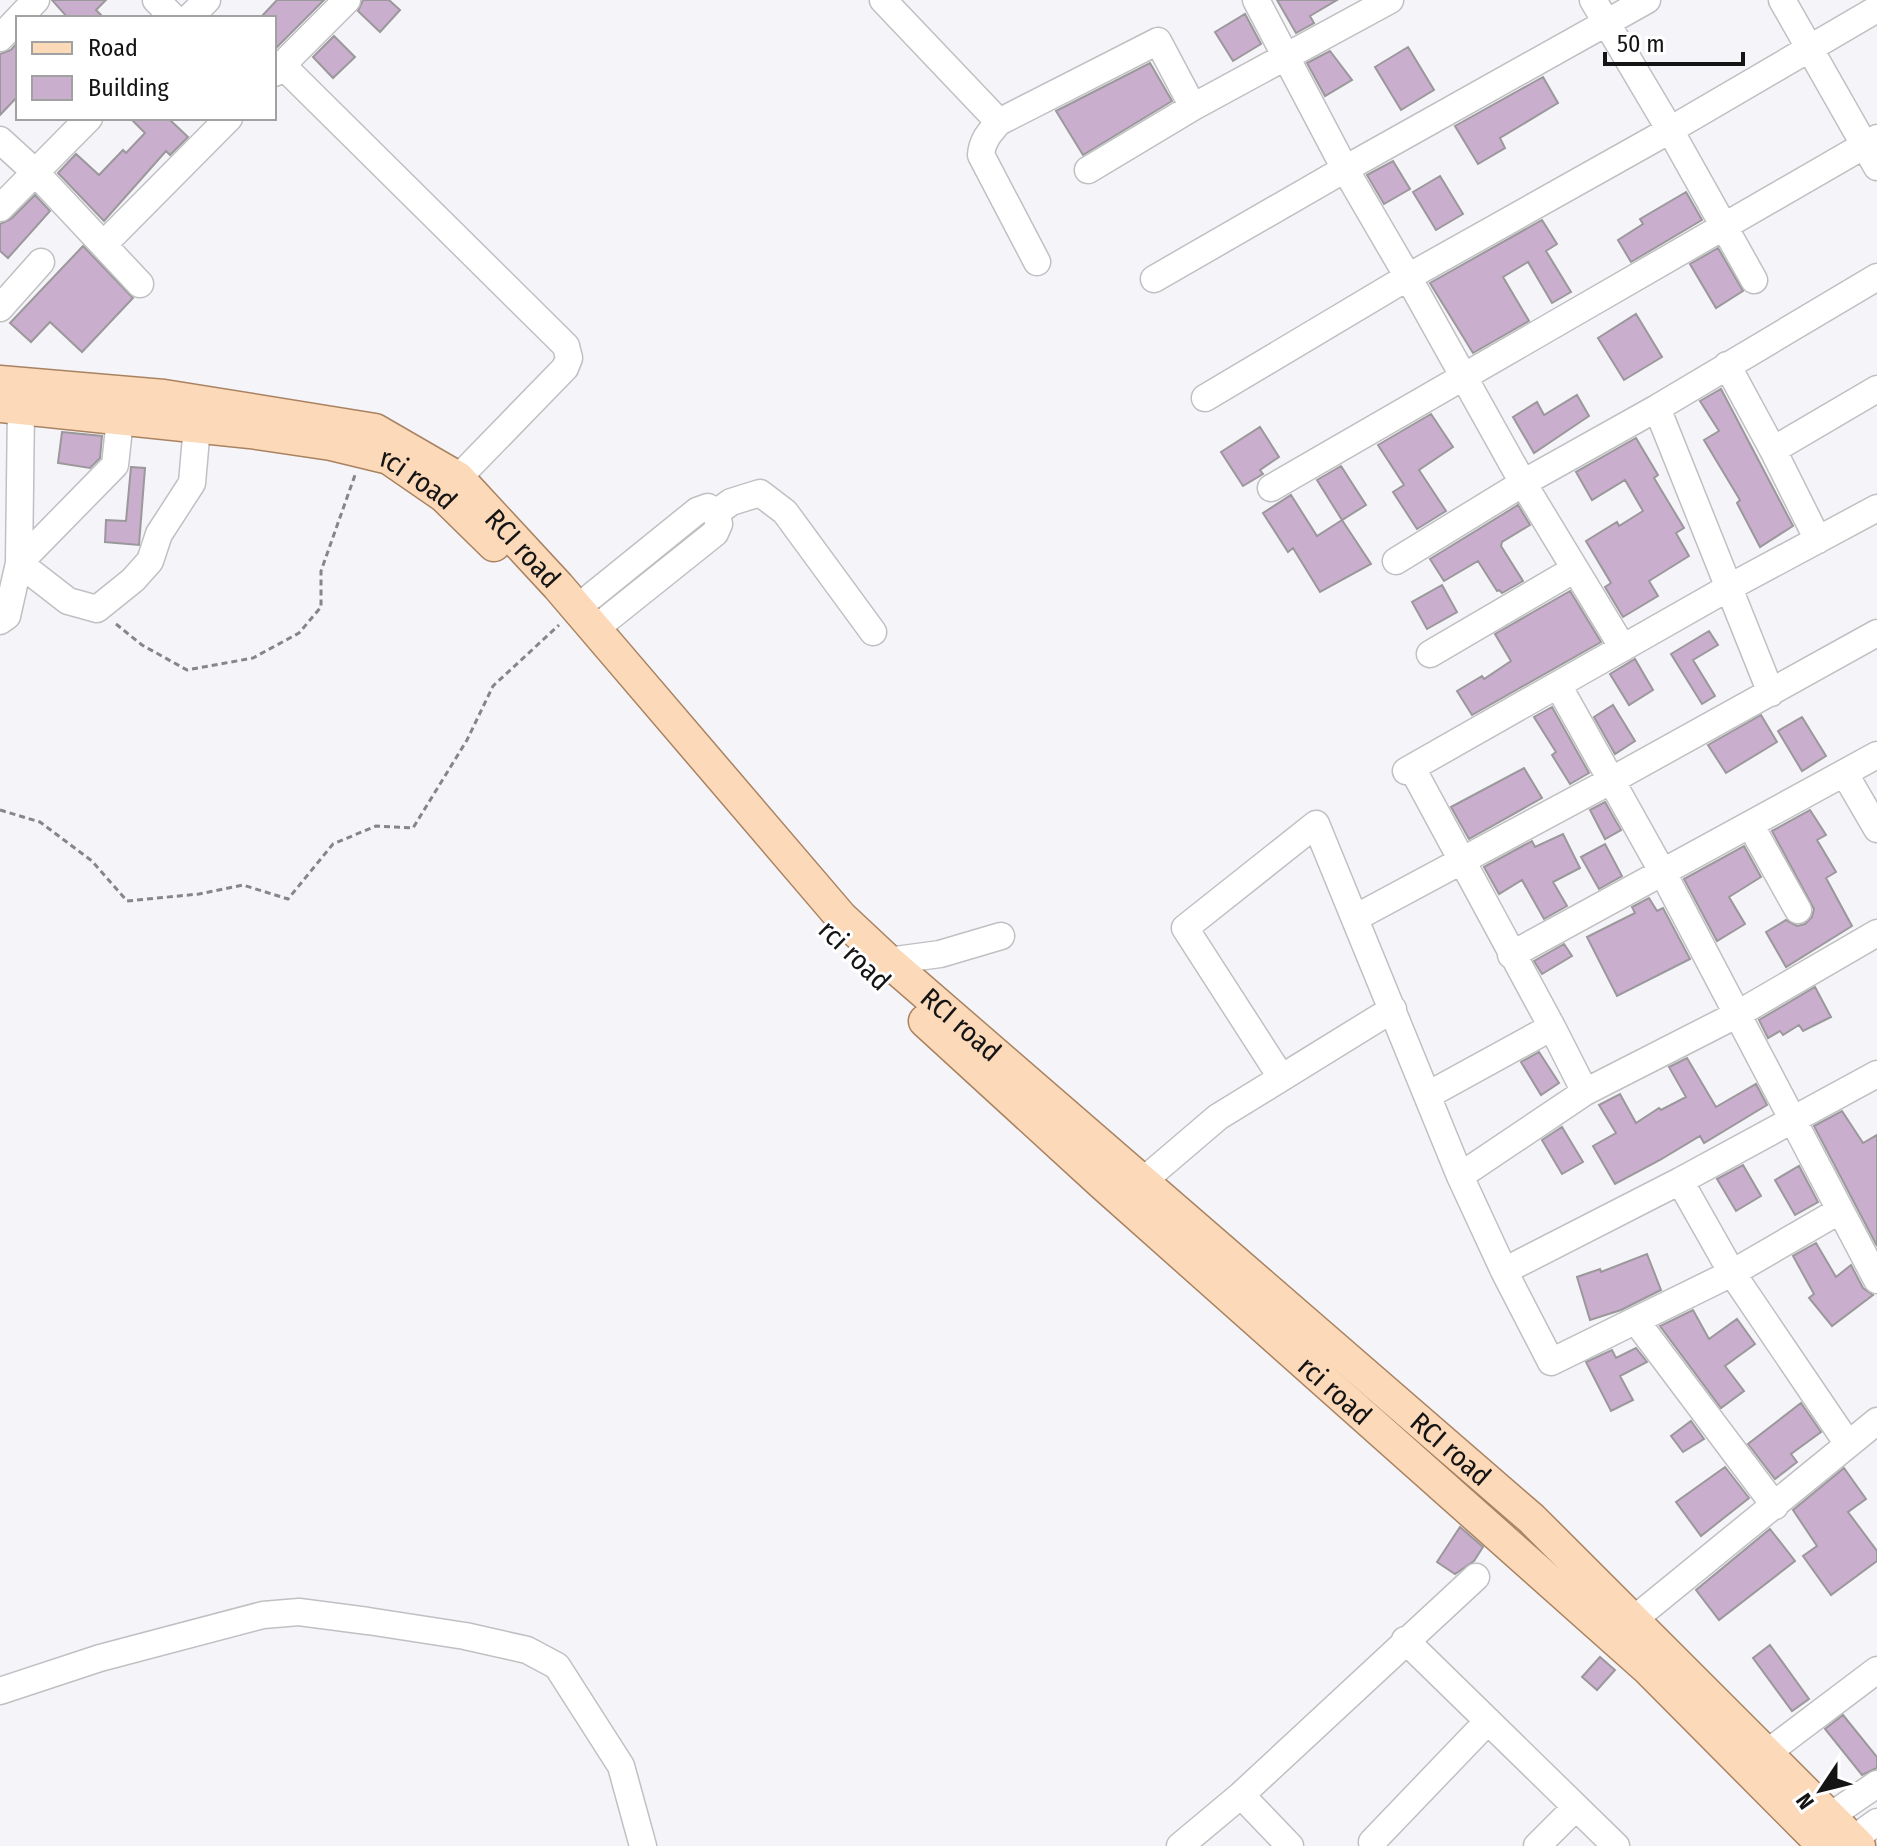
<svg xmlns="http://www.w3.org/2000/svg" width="1877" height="1846" font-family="'Fira Sans Condensed',sans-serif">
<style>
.building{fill:#caaecd;stroke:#9b989b;stroke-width:2}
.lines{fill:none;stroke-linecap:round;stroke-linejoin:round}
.minor-casing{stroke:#c0c0c3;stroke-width:29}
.major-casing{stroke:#a98361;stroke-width:35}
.path{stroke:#868688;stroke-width:3;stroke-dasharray:6 4;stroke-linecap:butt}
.minor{stroke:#fff;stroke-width:26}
.major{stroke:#fbd9b9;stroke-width:32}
.labels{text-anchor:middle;stroke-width:6;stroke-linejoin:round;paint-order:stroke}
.street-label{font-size:28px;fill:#141415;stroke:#fff}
</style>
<rect width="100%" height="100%" fill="#f5f4f8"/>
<path class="building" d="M52 0H106L96 10 104 18H68Z
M277 0H324L274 50V18H260Z
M363 0H389L400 10 380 32 358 11Z
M1277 0H1337L1310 16 1314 23 1296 33Z
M1245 14 1261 44 1233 61 1215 32Z
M334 36 355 57 333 78 313 57Z
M18 42V96L0 115V54L11 50Z
M1408 47 1434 90 1401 110 1375 67Z
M1330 51 1352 80 1325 96 1307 63Z
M1150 63 1172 101 1083 155 1056 111Z
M1543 77 1558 103 1500 138 1505 148 1478 164 1455 126Z
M130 118H168L188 137 170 155 166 151 104 221 58 173 76 154 99 175 123 150 126 153 145 133Z
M1393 161 1410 189 1384 204 1367 175Z
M1440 176 1463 214 1436 230 1413 192Z
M1686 192 1702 220 1631 262 1618 240 1643 224 1640 219Z
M35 195 50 211 8 258 0 251V224L11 219Z
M1542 220 1557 244 1546 251 1571 292 1552 303 1528 262 1503 277 1529 321 1473 353 1430 283Z
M83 246 133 298 82 352 50 322 31 342 10 323Z
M1718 248 1743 291 1716 308 1690 264Z
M1636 314 1662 357 1624 380 1598 338Z
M1721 389 1793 526 1760 547 1737 503 1740 500 1704 440 1719 431 1700 401Z
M1577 395 1589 416 1534 453 1513 417 1537 402 1544 415Z
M1431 414 1453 447 1419 470 1446 511 1417 529 1393 492 1404 485 1378 445Z
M1260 427 1279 457 1260 470 1263 474 1243 486 1221 452Z
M62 432 102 436 100 458 90 468 58 463Z
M1636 438 1658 475 1654 478 1684 528 1676 533 1689 556 1649 581 1658 596 1623 617 1605 587 1611 583 1586 541 1617 522 1619 526 1643 511 1625 480 1592 500 1576 472Z
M1341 466 1366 505 1342 520 1317 480Z
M131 467 145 468 139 545 105 542 106 520 126 521Z
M1291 495 1317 536 1342 520 1371 564 1320 592 1293 548 1288 552 1263 513Z
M1518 505 1530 525 1502 542 1501 546 1523 581 1502 593 1499 590 1497 591 1478 561 1444 581 1430 559Z
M1442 585 1457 612 1427 629 1412 602Z
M1570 591 1601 642 1472 715 1457 691 1482 676 1484 679 1511 661 1495 634Z
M1709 631 1718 645 1693 660 1715 696 1702 704 1671 654Z
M1635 659 1653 690 1629 705 1610 674Z
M1613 705 1635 741 1615 754 1594 717Z
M1552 707 1589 773 1570 784 1552 755 1556 752 1534 717Z
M1761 715 1777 742 1726 773 1708 745Z
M1802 717 1826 756 1802 771 1778 731Z
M1524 768 1542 798 1469 839 1451 807Z
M1605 802 1621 830 1605 839 1590 810Z
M1810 810 1826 835 1817 840 1836 872 1826 878 1852 926 1786 967 1766 932 1786 920 1797 926 1805 924 1812 917 1814 909 1772 831Z
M1563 834 1580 868 1553 882 1567 906 1544 919 1522 880 1499 894 1484 867 1532 841 1535 847Z
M1605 844 1622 876 1599 889 1581 857Z
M1744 846 1761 877 1729 897 1745 924 1717 941 1684 879Z
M1649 898 1657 911 1663 908 1690 959 1617 996 1587 937 1635 913 1632 907Z
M1564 944 1572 956 1542 974 1534 961Z
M1815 987 1831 1017 1803 1031 1799 1025 1783 1035 1780 1031 1768 1038 1759 1020Z
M1539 1052 1559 1083 1541 1095 1521 1062Z
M1687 1058 1716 1107 1756 1084 1767 1105 1704 1143 1700 1136 1660 1160 1615 1184 1593 1146 1616 1133 1599 1105 1620 1094 1636 1123 1659 1108 1661 1110 1686 1097 1669 1067Z
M1842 1111 1863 1143 1877 1135V1246L1814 1126Z
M1562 1127 1583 1162 1562 1174 1542 1140Z
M1743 1165 1761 1196 1736 1211 1717 1179Z
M1799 1166 1818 1202 1795 1215 1775 1180Z
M1816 1243 1836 1277 1851 1265 1863 1288 1873 1295 1832 1326 1809 1298 1814 1294 1793 1256Z
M1647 1254 1661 1290 1621 1310 1590 1320 1577 1277 1600 1269 1601 1272Z
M1693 1310 1709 1339 1737 1319 1755 1344 1725 1366 1744 1391 1721 1408 1660 1326Z
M1636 1348 1647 1362 1620 1376 1633 1400 1611 1411 1586 1362 1612 1350 1616 1358Z
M1801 1403 1821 1432 1791 1454 1797 1462 1775 1479 1748 1444Z
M1691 1421 1704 1439 1683 1452 1671 1436Z
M1725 1467 1749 1498 1701 1536 1676 1502Z
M1844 1468 1866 1499 1848 1512 1877 1551V1561L1831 1595 1803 1556 1817 1546 1793 1510Z
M1460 1527 1483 1547 1474 1561 1455 1574 1437 1562Z
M1770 1529 1795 1561 1719 1620 1696 1590Z
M1770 1645 1809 1699 1792 1711 1753 1658Z
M1600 1657 1615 1670 1597 1690 1582 1677Z
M1843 1715 1877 1757V1768L1862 1775 1825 1729Z"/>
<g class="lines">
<g class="minor-casing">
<path id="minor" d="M156 0 174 18
M883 0 999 122
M1593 0 1670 130 1877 9
M1782 0 1877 167
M19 18 36 0
M189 18 207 0
M0 38 18 19
M282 65 566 346 569 358 565 368 458 478
M274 73 347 0
M0 140 35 172 140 284
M1088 170 1193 107 1390 0
M0 208 89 118
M104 244 229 118
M1037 262 981 155C982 141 989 133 999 122L1158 41 1193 107
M1154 279 1345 169 1256 0
M0 308 41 262
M1727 365 1773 450 1877 389
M1205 398 1408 277 1345 169 1647 0
M1657 408 1771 693
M120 419 115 465 19 563 68 601 97 609 133 580 150 561 159 534 192 483 197 426
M1773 450 1818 540
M1271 488 1877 138
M716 513 731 502 760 493 785 512 873 632
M1396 561 1523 483 1657 408 1877 277
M577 608 697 511 708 507 716 513 719 524 715 533 595 629
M0 621 7 616 19 563 21 408
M1623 648 1523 483 1408 277 1670 130 1754 280
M1430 654 1575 569
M1558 685 1663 873 1877 1280
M1412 768 1552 1027
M1406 771 1728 588 1877 508
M1845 774 1877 829
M1751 826 1798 910
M1355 918 1612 780 1877 633
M1511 955 1877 755
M888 961 940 954 1001 936
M1281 1077 1185 928 1316 824 1460 1176 1504 1271 1551 1362 1732 1273 1839 1211
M1428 1095 1552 1027 1585 1092
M1460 1176 1585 1092 1736 1015 1877 933
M1143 1181 1218 1117 1393 1009
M1680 1181 1877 1074
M1504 1271 1680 1181 1732 1273 1848 1444
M1636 1321 1775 1506
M1633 1620 1877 1421
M1405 1640 1616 1846
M0 1691 100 1658 263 1615 299 1612 368 1621 465 1636 527 1650 557 1666 621 1766 643 1846
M1767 1753 1877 1670
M1829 1817 1877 1784
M1852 1840 1877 1822
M1372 1842 1488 1721
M1180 1846 1241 1795
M1290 1846 1241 1795 1476 1577
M1537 1846 1576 1807"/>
</g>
<g class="major-casing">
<g id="major">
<path id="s1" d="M0 382 164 396 375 430 458 478 558 586 841 917 888 961 1532 1519 1859 1846"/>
<path id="s2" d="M0 406 250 432 331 444 389 458 444 496 494 545"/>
<path id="s3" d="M925 1021 1103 1184 1647 1668 1824 1846"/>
</g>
</g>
<path class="path" d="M116 624 142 645 187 670 253 658 299 633 321 607V571L355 475
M0 810 40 822 92 861 127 901 199 894 243 885 288 899 333 844 376 826 413 828 467 740 493 686 559 625"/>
<use href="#minor" class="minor"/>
<use href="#major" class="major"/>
</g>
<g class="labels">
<g class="street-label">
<text dy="10" stroke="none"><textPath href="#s2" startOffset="428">rci road</textPath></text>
<text dy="10" stroke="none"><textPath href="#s1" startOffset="570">RCI road</textPath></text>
<text transform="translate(855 955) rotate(44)" y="10">rci road</text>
<text dy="10" stroke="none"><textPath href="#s1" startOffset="1218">RCI road</textPath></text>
<text dy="10" stroke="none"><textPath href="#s3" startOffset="552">rci road</textPath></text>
<text dy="10" stroke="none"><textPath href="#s1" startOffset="1866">RCI road</textPath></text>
</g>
</g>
<rect x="16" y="16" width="260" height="104" fill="#ffffff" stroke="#a1a1a1" stroke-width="2"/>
<rect x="32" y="42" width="40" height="12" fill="#fbd9b9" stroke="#a1a1a1" stroke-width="2"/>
<text x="88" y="56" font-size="24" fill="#141415">Road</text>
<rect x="32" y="76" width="40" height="24" fill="#caaecd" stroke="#a1a1a1" stroke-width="2"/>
<text x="88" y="96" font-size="24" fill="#141415">Building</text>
<g transform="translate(1821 1790) rotate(235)" stroke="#ffffff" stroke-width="6" paint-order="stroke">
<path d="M0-6L14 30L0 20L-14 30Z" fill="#141415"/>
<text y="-12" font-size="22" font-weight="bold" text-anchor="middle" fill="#141415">N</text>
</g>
<path d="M1605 52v12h138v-12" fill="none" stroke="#141415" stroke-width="4"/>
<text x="1617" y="52" font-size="24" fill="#141415" stroke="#ffffff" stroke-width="6" paint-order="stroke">50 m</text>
</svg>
